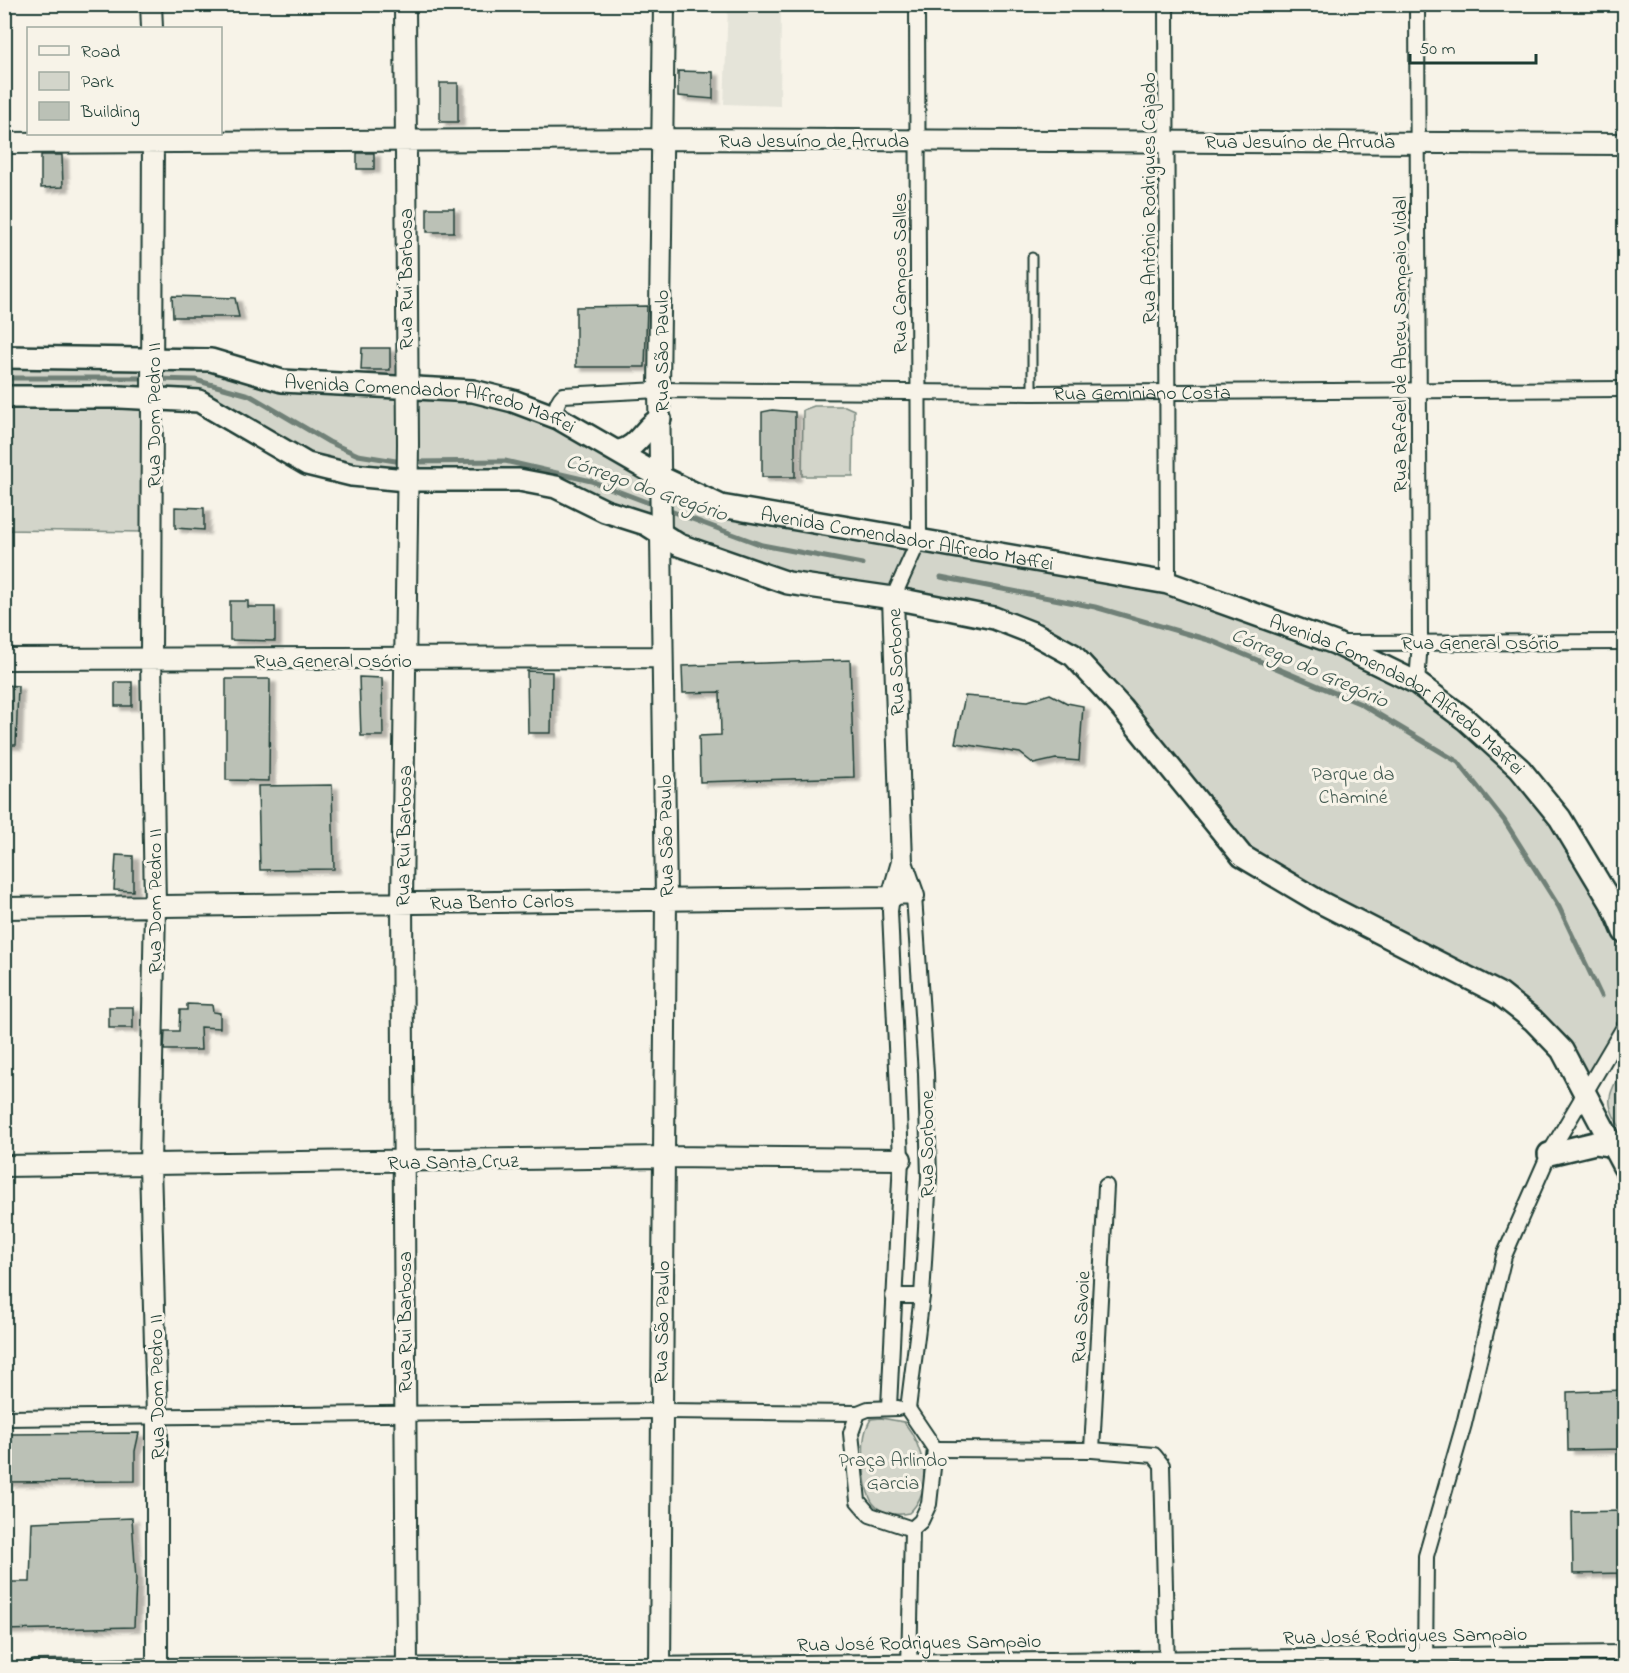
<svg xmlns="http://www.w3.org/2000/svg" width="1629" height="1673" font-family="'Indie Flower',sans-serif">
<style>
.built{fill:#e5e4d9}
.green{fill:#d3d5ca;stroke:#79897f;stroke-width:1.5}
.lines{fill:none;stroke-linecap:round;stroke-linejoin:round}
.stream{stroke:#6f8077;stroke-width:5}
.building{fill:#bbc1b6;stroke:#1f3d34;stroke-width:1.5;filter:url(#shadow)}
.lane-casing{stroke:#1f3d34;stroke-width:11}
.street-casing{stroke:#1f3d34;stroke-width:18}
.secondary-casing{stroke:#1f3d34;stroke-width:24}
.primary-casing{stroke:#1f3d34;stroke-width:26}
.lane{stroke:#f7f3e8;stroke-width:7}
.street{stroke:#f7f3e8;stroke-width:14}
.secondary{stroke:#f7f3e8;stroke-width:20}
.primary{stroke:#f7f3e8;stroke-width:21}
.labels{text-anchor:middle;stroke-width:6;stroke-linejoin:round;paint-order:stroke}
.street-label{font-size:20px;fill:#1f3d34;stroke:#f7f3e8}
.park-label{font-size:20px;fill:#435b52;stroke:#f7f3e8}
.water-label{font-size:21px;font-style:italic;fill:#405950;stroke:#f7f3e8}
</style>
<defs>
<filter id="shadow"><feDropShadow dx="6" dy="4" stdDeviation="1.5" flood-color="#0004"/></filter>
</defs>
<rect width="100%" height="100%" fill="#f7f3e8"/>
<filter id="ink" filterUnits="userSpaceOnUse"><feTurbulence type="fractalNoise" baseFrequency=".0167" numOctaves="2"/><feDisplacementMap in="SourceGraphic" scale="12" xChannelSelector="R" yChannelSelector="G"/><feConvolveMatrix kernelMatrix="1 2 1 2 8 2 1 2 1" color-interpolation-filters="sRGB"/></filter>
<g filter="url(#ink)">
<path class="built" d="M719 5H781L780 106 724 104 728 5Z"/>
<path class="green" d="M5 357 250 372 513 401 721 506 1168 583 1417 683 1520 769 1624 932V1027L1586 1092 1533 1020 1242 856 1121 707 1035 634 788 583 556 487 352 475 199 401 5 397Z
M5 406H135L141 410 143 532 5 530Z
M814 406H845L854 410 853 476H802L803 410Z
M1624 1068V1134C1605 1103 1605 1099 1624 1068Z
M881 1418 904 1422C923 1446 935 1489 909 1513 872 1520 865 1496 864 1465 863 1449 862 1433 871 1419Z"/>
<g class="lines">
<path class="stream" d="M4 378H148
M157 379 195 380 249 395 329 442 358 455 402 462
M412 462 505 461 591 481 657 506
M665 509 762 545 862 564
M941 577 1095 607 1212 641 1361 704 1458 762 1504 820 1559 907 1601 996"/>
</g>
<path class="building" d="M678 71 713 72V99L678 96Z
M440 83H458V122H440Z
M357 153H374V169H357Z
M41 155H62L63 187 41 188Z
M427 208H454V232H427Z
M172 296 235 298 239 317H173Z
M647 306 645 367H576V307Z
M362 348H390V370H361Z
M772 410 795 412V477H762V412Z
M175 507 204 508V530L175 528Z
M230 601H248V607H275V641L230 640Z
M850 660 854 777 700 782 699 736 721 735 720 692 683 693 682 666Z
M527 671 552 672 551 733H528Z
M359 677 382 678 383 736H361Z
M226 679H270L269 781 226 780Z
M115 682H132V706H115Z
M4 685 18 686 16 745H4Z
M1050 694 1067 703 1083 706 1079 761 1056 759 1034 764 1020 753 955 743 965 696 1028 701Z
M332 785 334 869 260 870 258 786Z
M116 855 133 856V891L114 890Z
M187 1004 212 1005 213 1012 220 1013V1028L200 1027 201 1050H164L165 1031H179L180 1010H187Z
M109 1007H133V1028H109Z
M1624 1390V1449L1568 1450 1567 1392Z
M139 1433 135 1451V1481L4 1482 8 1434Z
M1624 1511V1573L1573 1574 1572 1512Z
M132 1518 136 1580 134 1627 4 1630V1582H30L32 1522Z"/>
<g class="lines">
<g class="lane-casing">
<path id="lane" d="M1032 257V393"/>
</g>
<g class="street-casing">
<g id="street">
<path d="M1166 4 1168 583"/>
<path d="M1417 4 1420 641 1417 683"/>
<path id="s1" d="M558 418C555 409 556 402 563 395L659 390 1032 393 1624 389"/>
<path d="M893 598 919 540 917 4"/>
<path d="M1342 643 1624 642"/>
<path d="M893 1296H922"/>
<path d="M889 1407 901 1159 890 911 892 897 914 896 926 1073 929 1177 922 1296 908 1409"/>
<path d="M898 1408 868 1409 858 1413 851 1433 858 1501 870 1515 912 1529"/>
<path d="M908 1409 935 1449 929 1504 921 1521 912 1529"/>
<path d="M4 1418 660 1411 858 1413"/>
<path d="M935 1449 1092 1450 1154 1455 1162 1465 1167 1668"/>
<path d="M1092 1450 1106 1186"/>
<path d="M35 1668 157 1666 640 1665 1624 1653"/>
<path d="M909 1668 912 1529"/>
<path d="M1425 1668 1426 1556 1464 1424 1504 1256 1549 1154 1624 1027"/>
</g>
</g>
<g class="secondary-casing">
<path id="secondary" d="M151 4 152 28
M405 4 408 444 402 902 407 1668
M153 134 151 659 155 906 150 1165 157 1416V1668
M4 143 663 139 1624 144
M893 598 902 862 914 896
M4 659 662 657
M4 908 892 897 902 862
M4 1166 664 1157 901 1159
M660 1668 666 899 659 390 664 4"/>
</g>
<g class="primary-casing">
<g id="primary">
<path id="s2" d="M4 357 211 360 282 381 473 391 513 401 558 418 662 478 721 506 1168 583 1335 643 1417 683 1465 719 1520 769 1560 818 1613 906 1624 932"/>
<path d="M4 397H120L199 401 307 464 352 475 406 480H519L556 487 605 511 646 524 679 545 788 583 893 598 994 618 1035 634 1073 655 1121 707 1242 856 1318 901 1500 994 1533 1020 1562 1050 1624 1167"/>
<path d="M619 451C638 448 644 427 660 419"/>
<path d="M1549 1154 1595 1143 1614 1146"/>
</g>
</g>
<use href="#lane" class="lane"/>
<use href="#street" class="street"/>
<use href="#secondary" class="secondary"/>
<use href="#primary" class="primary"/>
</g>
</g>
<g class="labels">
<g class="street-label">
<text x="814" y="147">Rua Jesuíno de Arruda</text>
<text x="1300" y="148">Rua Jesuíno de Arruda</text>
<text transform="translate(1148 198) rotate(-90)" y="7">Rua Antônio Rodrigues Cajado</text>
<text transform="translate(899 273) rotate(-90)" y="7">Rua Campos Salles</text>
<text transform="translate(405 279) rotate(-90)" y="7">Rua Rui Barbosa</text>
<text transform="translate(1399 344) rotate(-90)" y="7">Rua Rafael de Abreu Sampaio Vidal</text>
<text transform="translate(661 351) rotate(-90)" y="7">Rua São Paulo</text>
<text dy="7" stroke="none"><textPath href="#s1" startOffset="604">Rua Geminiano Costa</textPath></text>
<text dy="7" stroke="none"><textPath href="#s2" startOffset="432">Avenida Comendador Alfredo Maffei</textPath></text>
<text transform="translate(153 415) rotate(-90)" y="7">Rua Dom Pedro II</text>
<text dy="7" stroke="none"><textPath href="#s2" startOffset="936">Avenida Comendador Alfredo Maffei</textPath></text>
<text x="1480" y="649">Rua General Osório</text>
<text x="333" y="667">Rua General Osório</text>
<text transform="translate(895 662) rotate(-92)" y="7">Rua Sorbone</text>
<text dy="7" stroke="none"><textPath href="#s2" startOffset="1458">Avenida Comendador Alfredo Maffei</textPath></text>
<text transform="translate(403 836) rotate(-89)" y="7">Rua Rui Barbosa</text>
<text transform="translate(665 836) rotate(-91)" y="7">Rua São Paulo</text>
<text transform="translate(154 901) rotate(-90)" y="7">Rua Dom Pedro II</text>
<text transform="translate(502 901) rotate(-1)" y="7">Rua Bento Carlos</text>
<text transform="translate(926 1144) rotate(-90)" y="7">Rua Sorbone</text>
<text transform="translate(453 1161) rotate(-1)" y="7">Rua Santa Cruz</text>
<text transform="translate(1080 1317) rotate(-87)" y="7">Rua Savoie</text>
<text transform="translate(404 1322) rotate(-90)" y="7">Rua Rui Barbosa</text>
<text transform="translate(661 1322) rotate(-89)" y="7">Rua São Paulo</text>
<text transform="translate(156 1387) rotate(-91)" y="7">Rua Dom Pedro II</text>
<text transform="translate(1405 1635) rotate(-1)" y="7">Rua José Rodrigues Sampaio</text>
<text transform="translate(919 1642) rotate(-1)" y="7">Rua José Rodrigues Sampaio</text>
</g>
<g class="park-label">
<text x="1353" y="780">Parque da<tspan x="1353" dy="23">Chaminé</tspan></text>
<text x="893" y="1466">Praça Arlindo<tspan x="893" dy="23">Garcia</tspan></text>
</g>
<g class="water-label">
<text transform="translate(647 487) rotate(19)" y="7">Córrego do Gregório</text>
<text transform="translate(1310 667) rotate(24)" y="7">Córrego do Gregório</text>
</g>
</g>
<rect width="1629" height="1673" fill="none" stroke="#f7f3e8" stroke-width="24"/>
<rect x="12" y="12" width="1605" height="1649" fill="none" stroke="#1f3d34" stroke-width="2" filter="url(#ink)"/>
<rect x="27" y="27" width="195" height="108" fill="#f7f3e8" stroke="#a1aaa0" stroke-width="1.5"/>
<rect x="39" y="46" width="30" height="9" fill="#f7f3e8" stroke="#a1aaa0" stroke-width="1.5"/>
<text x="81" y="57" font-size="18" fill="#1f3d34">Road</text>
<rect x="39" y="72" width="30" height="18" fill="#d3d5ca" stroke="#a1aaa0" stroke-width="1.5"/>
<text x="81" y="87" font-size="18" fill="#1f3d34">Park</text>
<rect x="39" y="102" width="30" height="18" fill="#bbc1b6" stroke="#a1aaa0" stroke-width="1.5"/>
<text x="81" y="117" font-size="18" fill="#1f3d34">Building</text>
<path d="M1410 54v9h126v-9" fill="none" stroke="#1f3d34" stroke-width="3"/>
<text x="1419" y="54" font-size="18" fill="#1f3d34" stroke="#f7f3e8" stroke-width="4.5" paint-order="stroke">50 m</text>
</svg>
